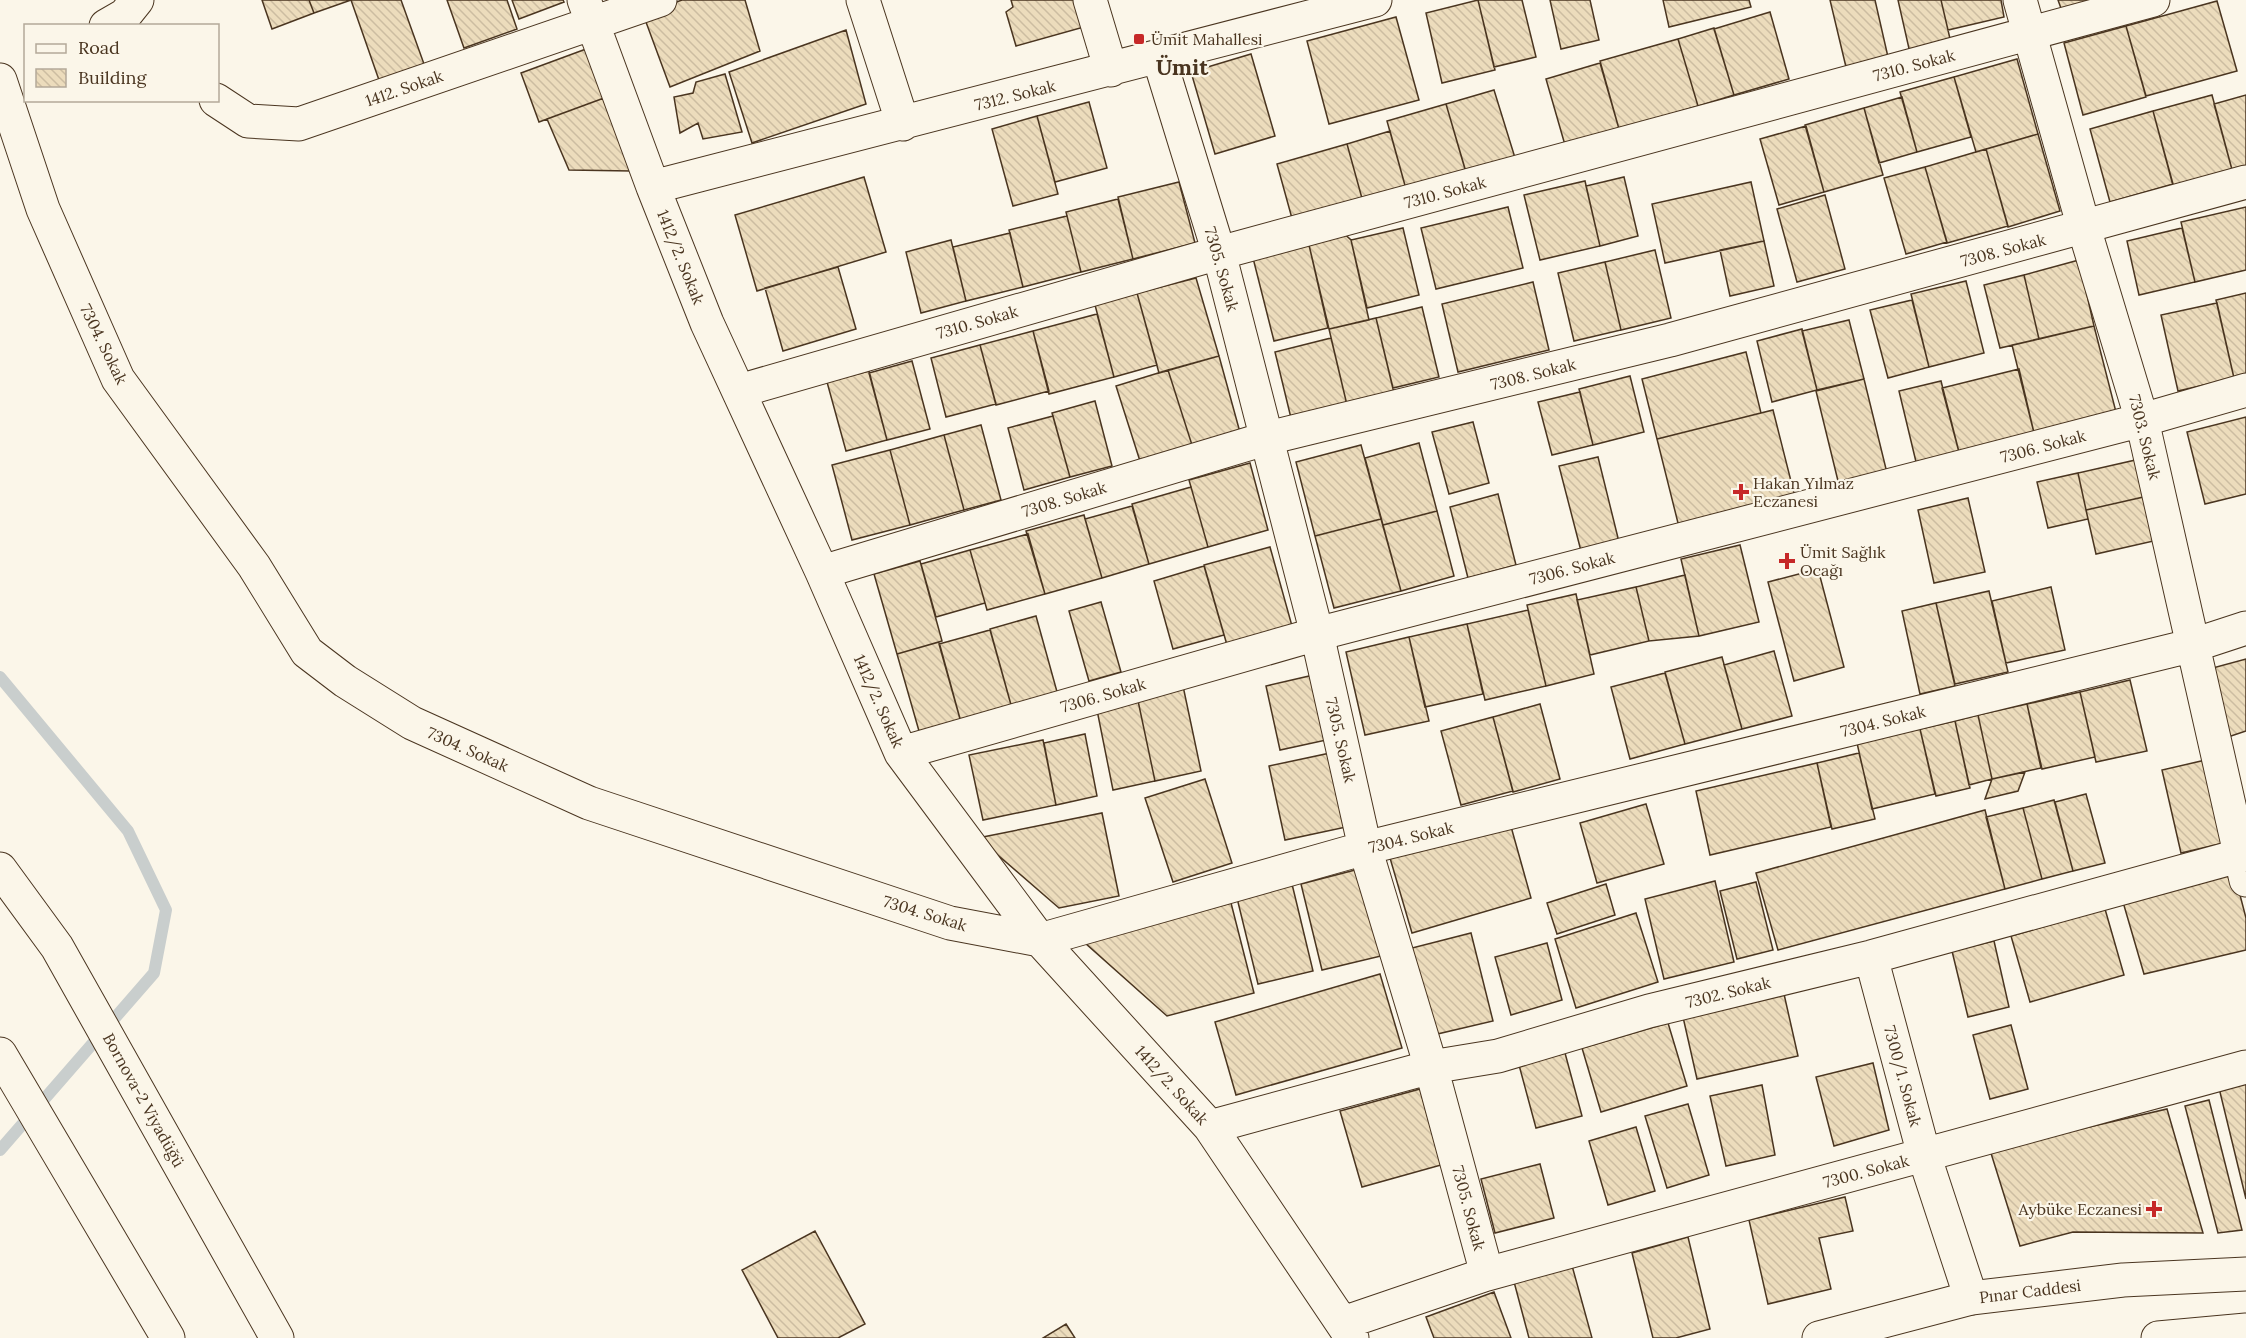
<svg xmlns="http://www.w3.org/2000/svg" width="2246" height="1338" font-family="Lora,serif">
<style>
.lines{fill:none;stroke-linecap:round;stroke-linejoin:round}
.stream{stroke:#c9cecd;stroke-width:12}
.building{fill:url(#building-back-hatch);stroke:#4a3520;stroke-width:1.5}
.minor-casing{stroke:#4a3520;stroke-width:35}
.major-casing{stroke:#4a3520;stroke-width:35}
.highway-casing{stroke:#4a3520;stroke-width:35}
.minor{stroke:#fbf6e9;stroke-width:33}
.major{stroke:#fbf6e9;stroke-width:33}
.highway{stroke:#fbf6e9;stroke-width:33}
.poi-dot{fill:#c62828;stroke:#fbf6e9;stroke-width:2}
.labels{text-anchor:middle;stroke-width:4.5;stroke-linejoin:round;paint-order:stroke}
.poi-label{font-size:16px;fill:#4a3520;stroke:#fbf6e9;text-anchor:start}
.street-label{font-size:16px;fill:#4a3520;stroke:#fbf6e9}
.district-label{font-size:22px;font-weight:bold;fill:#4a3520;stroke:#fbf6e9}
</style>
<defs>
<pattern id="building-back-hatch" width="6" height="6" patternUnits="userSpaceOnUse" patternTransform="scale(1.5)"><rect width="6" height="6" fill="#ecdcbc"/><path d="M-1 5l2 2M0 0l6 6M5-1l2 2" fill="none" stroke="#ccbda1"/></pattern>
</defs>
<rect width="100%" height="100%" fill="#fbf6e9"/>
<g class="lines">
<path class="stream" d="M0 677 128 831 166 910 154 973 0 1150"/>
</g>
<path class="building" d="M262 0H309L314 13 272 29Z
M309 0H351L314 13Z
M351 0H401L424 64 379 80Z
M447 0H507L517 29 464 48Z
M512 0H563L564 2 519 19Z
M682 0H745L760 51 670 87 643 14Z
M1011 0H1083L1091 25 1016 46 1006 12 1013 7Z
M1478 0H1522L1536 57 1494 67Z
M1478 0 1495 70 1442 83 1426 13Z
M1550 0H1590L1599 40 1561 49Z
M1663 0H1749L1751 7 1669 27Z
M1830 0H1875L1888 57 1846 67Z
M1898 0H1941L1951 43 1910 53Z
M1941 0H2001L2004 17 1948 30Z
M2058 0H2097L2062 11Z
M2217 1 2237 71 2146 96 2126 26Z
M1770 12 1789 79 1734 95 1714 29Z
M1396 17 1419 100 1329 124 1307 41Z
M2126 26 2146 97 2083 115 2064 43Z
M1714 28 1734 95 1698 106 1678 39Z
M846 30 866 104 752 143 729 72Z
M1678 39 1698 106 1619 129 1600 61Z
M586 49 604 98 539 122 521 73Z
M1251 54 1275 136 1215 154 1191 72Z
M2017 59 2038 134 1976 152 1954 77Z
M1600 63 1619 129 1565 145 1546 79Z
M725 74 742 132 703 139 698 123 680 133 674 97 693 93 696 82Z
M1954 77 1971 137 1917 152 1900 92Z
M1494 90 1516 161 1467 176 1446 104Z
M2212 95 2234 177 2175 193 2153 111Z
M2246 95V173L2234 177 2214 104Z
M1902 97 1917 152 1879 163 1864 108Z
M604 98 631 171 569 170 547 119Z
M1089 102 1107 168 1055 182 1037 116Z
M1446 104 1466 172 1406 189 1387 121Z
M1864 108 1883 175 1824 192 1805 125Z
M2153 111 2173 184 2110 202 2090 129Z
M1037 116 1058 194 1013 206 992 129Z
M1806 126 1824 192 1779 205 1760 139Z
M1390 131 1406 189 1363 202 1347 144Z
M2038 134 2060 211 2008 227 1986 149Z
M1347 144 1363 202 1293 222 1277 164Z
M1986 149 2008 226 1947 243 1925 167Z
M1925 167 1947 242 1906 254 1884 178Z
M864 177 886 252 757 291 735 215Z
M1624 177 1638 236 1600 246 1586 186Z
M1585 181 1600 246 1540 260 1524 195Z
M1179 182 1195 243 1133 259 1118 197Z
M1751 182 1764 241 1665 263 1652 204Z
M1825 195 1845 269 1797 282 1777 209Z
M1118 199 1133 259 1081 272 1066 212Z
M1508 207 1523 268 1436 289 1421 228Z
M2246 207V270L2195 282 2181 222Z
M1067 216 1081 272 1023 287 1009 230Z
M1403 228 1419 295 1367 308 1351 240Z
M2182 228 2195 282 2139 295 2127 241Z
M1339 229 1351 240 1369 320 1329 329 1309 245Z
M1010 233 1023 287 966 301 953 247Z
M951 240 966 301 921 313 906 252Z
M1764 241 1774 286 1730 296 1720 250Z
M1309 245 1328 328 1274 341 1253 258Z
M1655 250 1671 318 1621 330 1605 262Z
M2079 260 2094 326 2039 339 2024 275Z
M1605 262 1621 330 1574 341 1558 273Z
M838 267 856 329 783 351 765 288Z
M2024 275 2039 339 2000 348 1984 285Z
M1196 278 1219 356 1159 373 1137 293Z
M1966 281 1984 353 1929 367 1911 294Z
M1533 282 1549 350 1458 372 1442 304Z
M1137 293 1157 365 1114 377 1095 305Z
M2246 293V375L2234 378 2216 300Z
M1912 300 1929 367 1888 378 1870 310Z
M2217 303 2234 378 2178 391 2161 315Z
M1422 307 1439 377 1393 388 1376 318Z
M1097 314 1114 377 1049 394 1033 331Z
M1376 318 1394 393 1347 405 1329 329Z
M1849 320 1864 379 1817 390 1802 331Z
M2094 326 2117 416 2035 437 2012 345Z
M1802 329 1817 390 1772 402 1757 341Z
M1033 331 1049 391 996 405 980 345Z
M1331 338 1347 405 1291 418 1275 352Z
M980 345 996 404 946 417 931 358Z
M1746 352 1761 413 1657 439 1642 379Z
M1219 356 1241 436 1192 445 1168 370Z
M912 361 930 429 887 440 869 373Z
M2019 369 2035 437 1960 456 1942 388Z
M1168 370 1192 445 1140 461 1116 386Z
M869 371 887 440 846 451 827 382Z
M1630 376 1644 432 1593 445 1579 389Z
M1864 379 1887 473 1839 485 1816 391Z
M1941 381 1960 456 1917 466 1899 391Z
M1580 392 1593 445 1552 455 1538 402Z
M1095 401 1112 466 1070 477 1052 413Z
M1773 410 1795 497 1679 527 1657 439Z
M1053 416 1070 477 1024 490 1008 428Z
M2246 417V494L2205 504 2187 432Z
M1473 422 1489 483 1449 494 1432 432Z
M981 425 1001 500 964 510 944 435Z
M944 435 964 510 910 525 890 450Z
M1419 443 1437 511 1383 525 1365 458Z
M1361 445 1381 519 1315 536 1296 462Z
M890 450 910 525 852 540 832 465Z
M1598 457 1619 542 1581 551 1559 466Z
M2140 459 2148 496 2086 510 2078 473Z
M1250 463 1268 530 1208 547 1189 480Z
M2078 473 2088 519 2048 528 2037 482Z
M1191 487 1208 547 1149 564 1132 504Z
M1498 494 1516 565 1468 578 1450 507Z
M2148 496 2158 540 2096 554 2086 510Z
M1968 498 1985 572 1934 583 1918 510Z
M1132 506 1149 564 1102 578 1085 519Z
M1437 511 1454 576 1401 591 1383 525Z
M1084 515 1102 578 1045 594 1026 531Z
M1381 519 1401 591 1334 608 1315 536Z
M1028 534 1045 594 987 610 970 550Z
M1740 545 1759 622 1699 636 1681 559Z
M1270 547 1292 626 1227 645 1204 565Z
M970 550 985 603 936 617 921 564Z
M920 561 942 641 897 654 874 574Z
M1204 566 1224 635 1173 649 1154 581Z
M1818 569 1844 667 1794 681 1768 582Z
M1685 575 1699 636 1649 641 1636 587Z
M1636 587 1649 641 1590 655 1577 600Z
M2051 587 2065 650 2006 663 1992 601Z
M1989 591 2008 672 1955 684 1936 603Z
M1576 594 1594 674 1546 686 1527 605Z
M1101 602 1121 672 1089 681 1069 611Z
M1936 603 1955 686 1920 694 1902 611Z
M1528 610 1546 686 1485 700 1467 624Z
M1036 616 1059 699 1013 712 990 629Z
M1467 624 1483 694 1425 707 1409 637Z
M990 630 1013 712 962 726 939 644Z
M1409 637 1429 721 1365 735 1346 652Z
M939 642 962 726 921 738 897 654Z
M1774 651 1792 716 1742 729 1724 665Z
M1722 657 1742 729 1685 744 1665 672Z
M2246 659V731L2228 737 2209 669Z
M1665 673 1685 744 1630 759 1611 687Z
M1318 674 1331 739 1280 750 1266 686Z
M2130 680 2147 751 2096 762 2080 692Z
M1183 686 1201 771 1155 781 1137 696Z
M2080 692 2095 757 2042 769 2027 704Z
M1137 696 1155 781 1113 790 1096 705Z
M1540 704 1560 779 1513 792 1493 717Z
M2027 704 2041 768 1992 779 1978 715Z
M1978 715 1992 779 1969 785 1955 721Z
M1493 717 1513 791 1461 805 1441 731Z
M1955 721 1970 788 1936 796 1920 729Z
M1920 729 1935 794 1872 809 1857 743Z
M1085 734 1097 796 1056 805 1044 743Z
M1043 740 1056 805 983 820 969 755Z
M1335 752 1351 826 1285 840 1269 766Z
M1859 753 1875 819 1832 829 1817 763Z
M2210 759 2228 842 2181 853 2162 770Z
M1817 763 1831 827 1710 855 1696 791Z
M2025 772 2018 791 1985 799 1992 779Z
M1205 779 1232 863 1173 882 1145 798Z
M2086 794 2105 863 2073 871 2055 802Z
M2054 800 2073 871 2042 879 2023 808Z
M1646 804 1664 864 1597 883 1580 823Z
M2023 808 2042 879 2005 889 1986 817Z
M1985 810 2005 889 1778 950 1756 873Z
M1102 813 1119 896 1059 908 978 838Z
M1510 823 1531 898 1412 933 1390 858Z
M1359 869 1381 956 1322 970 1301 884Z
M2234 872 2246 918V950L2144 974 2123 902Z
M1715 881 1734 962 1664 979 1645 899Z
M1756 882 1773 950 1737 959 1720 891Z
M1292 884 1313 971 1258 984 1237 898Z
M1606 884 1615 915 1557 934 1547 903Z
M1231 903 1254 993 1167 1016 1084 942Z
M2105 909 2124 975 2030 1002 2011 936Z
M1636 913 1658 982 1576 1008 1555 939Z
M1471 933 1493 1021 1433 1035 1412 948Z
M1994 941 2009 1007 1968 1017 1952 951Z
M1547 943 1562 1000 1511 1015 1495 957Z
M1380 974 1402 1048 1236 1095 1215 1022Z
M1784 994 1798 1056 1697 1079 1683 1017Z
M1668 1023 1687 1086 1601 1112 1582 1048Z
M2011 1025 2028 1089 1990 1099 1973 1035Z
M1565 1053 1582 1116 1536 1128 1519 1065Z
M1873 1063 1889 1130 1834 1146 1816 1077Z
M2246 1080V1199L2219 1088Z
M1762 1085 1775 1155 1726 1166 1710 1096Z
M1420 1089 1441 1165 1362 1187 1340 1111Z
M2209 1100 2242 1230 2218 1233 2185 1106Z
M1688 1104 1709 1175 1667 1188 1645 1116Z
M2167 1109 2203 1233 2073 1232 2020 1246 1990 1150Z
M1636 1127 1655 1191 1608 1205 1589 1141Z
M1540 1164 1554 1218 1495 1233 1481 1179Z
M1845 1197 1853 1231 1819 1238 1831 1289 1768 1304 1749 1220Z
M815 1231 865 1324 838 1338H778L742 1270Z
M1688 1237 1710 1329 1676 1338H1653L1632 1253Z
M1571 1262 1592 1338H1529L1513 1278Z
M1494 1292 1511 1338H1434L1426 1317Z
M1066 1324 1075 1338H1043Z"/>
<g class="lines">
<g class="minor-casing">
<path id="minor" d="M584 0 653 187 707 323 822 572 901 753 1040 940 1210 1127 1352 1338
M863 0 903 124
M1090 0 1111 70
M2020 0 2084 228 2142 420 2246 880
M106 26 125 15 137 0
M1159 58 1219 253 1317 634 1365 848 1431 1067 1487 1274 1343 1323
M0 80 43 209 118 379 254 566 307 652 345 681 412 723 589 803 950 923 1040 940 1365 848 2194 645 2246 628
M216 100 248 121 299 124 660 0
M653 187 1375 0
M739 391 1219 253 2153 0
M822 572 1268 438 1670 340 2246 182
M901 753 1317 634 2142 420 2246 390
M1871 957 1924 1155 1971 1298
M1210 1127 1431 1067 1498 1056 1649 1011 1871 957 2246 854
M1487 1274 2246 1067"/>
</g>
<g class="major-casing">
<path id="major" d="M1819 1338 1971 1298 2123 1280 2246 1274
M2158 1338 2246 1330"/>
</g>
<g class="highway-casing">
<path id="highway" d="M0 869 57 947 277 1338
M0 1054 168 1338"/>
</g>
<use href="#minor" class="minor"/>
<use href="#major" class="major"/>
<use href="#highway" class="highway"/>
</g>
<g class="poi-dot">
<rect x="1133" y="33" width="12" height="12" rx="3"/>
<path d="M1738 483h6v6h6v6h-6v6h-6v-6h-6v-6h6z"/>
<path d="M1784 552h6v6h6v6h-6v6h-6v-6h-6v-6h6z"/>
<path d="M2151 1200h6v6h6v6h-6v6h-6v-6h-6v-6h6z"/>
</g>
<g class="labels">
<g class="poi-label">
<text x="1151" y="45">Ümit Mahallesi</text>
<text x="1753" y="489">Hakan Yılmaz<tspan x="1753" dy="18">Eczanesi</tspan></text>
<text x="1800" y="558">Ümit Sağlık<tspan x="1800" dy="18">Ocağı</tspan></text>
<text x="2142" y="1215" text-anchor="end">Aybüke Eczanesi</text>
</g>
<g class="street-label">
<text transform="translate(1914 65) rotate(-15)" y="6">7310. Sokak</text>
<text transform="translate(404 88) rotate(-19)" y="6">1412. Sokak</text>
<text transform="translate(1015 95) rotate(-14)" y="6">7312. Sokak</text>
<text transform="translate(1445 192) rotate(-15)" y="6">7310. Sokak</text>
<text transform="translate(2003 250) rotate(-15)" y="6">7308. Sokak</text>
<text transform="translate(681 257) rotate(68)" y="6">1412/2. Sokak</text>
<text transform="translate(1222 269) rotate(74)" y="6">7305. Sokak</text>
<text transform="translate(977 322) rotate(-16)" y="6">7310. Sokak</text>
<text transform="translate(104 344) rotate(64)" y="6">7304. Sokak</text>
<text transform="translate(1533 374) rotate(-14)" y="6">7308. Sokak</text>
<text transform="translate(2145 437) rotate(76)" y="6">7303. Sokak</text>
<text transform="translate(2043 446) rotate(-15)" y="6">7306. Sokak</text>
<text transform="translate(1064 499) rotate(-17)" y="6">7308. Sokak</text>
<text transform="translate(1572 568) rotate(-15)" y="6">7306. Sokak</text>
<text transform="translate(1103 695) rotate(-16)" y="6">7306. Sokak</text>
<text transform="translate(879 701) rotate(66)" y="6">1412/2. Sokak</text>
<text transform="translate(1883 721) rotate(-14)" y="6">7304. Sokak</text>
<text transform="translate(1341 740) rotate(77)" y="6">7305. Sokak</text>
<text transform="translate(468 749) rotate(24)" y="6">7304. Sokak</text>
<text transform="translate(1411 837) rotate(-14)" y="6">7304. Sokak</text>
<text transform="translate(925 913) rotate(17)" y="6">7304. Sokak</text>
<text transform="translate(1728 992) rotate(-14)" y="6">7302. Sokak</text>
<text transform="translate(1903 1076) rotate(75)" y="6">7300/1. Sokak</text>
<text transform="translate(1172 1085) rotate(48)" y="6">1412/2. Sokak</text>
<text transform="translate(144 1100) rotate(61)" y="6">Bornova-2 Viyadüğü</text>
<text transform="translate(1866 1171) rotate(-15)" y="6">7300. Sokak</text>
<text transform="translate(1469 1208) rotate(75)" y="6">7305. Sokak</text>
<text transform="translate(2030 1291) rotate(-7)" y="6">Pınar Caddesi</text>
</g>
<g class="district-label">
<text x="1182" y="75">Ümit</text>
</g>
</g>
<rect x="24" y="24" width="195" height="78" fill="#fbf6e9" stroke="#b4a999" stroke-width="1.5"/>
<rect x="36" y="44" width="30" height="9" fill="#fbf6e9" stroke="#b4a999" stroke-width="1.5"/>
<text x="78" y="54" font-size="18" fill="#4a3520">Road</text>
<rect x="36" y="69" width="30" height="18" fill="url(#building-back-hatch)" stroke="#b4a999" stroke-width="1.5"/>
<text x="78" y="84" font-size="18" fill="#4a3520">Building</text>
</svg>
